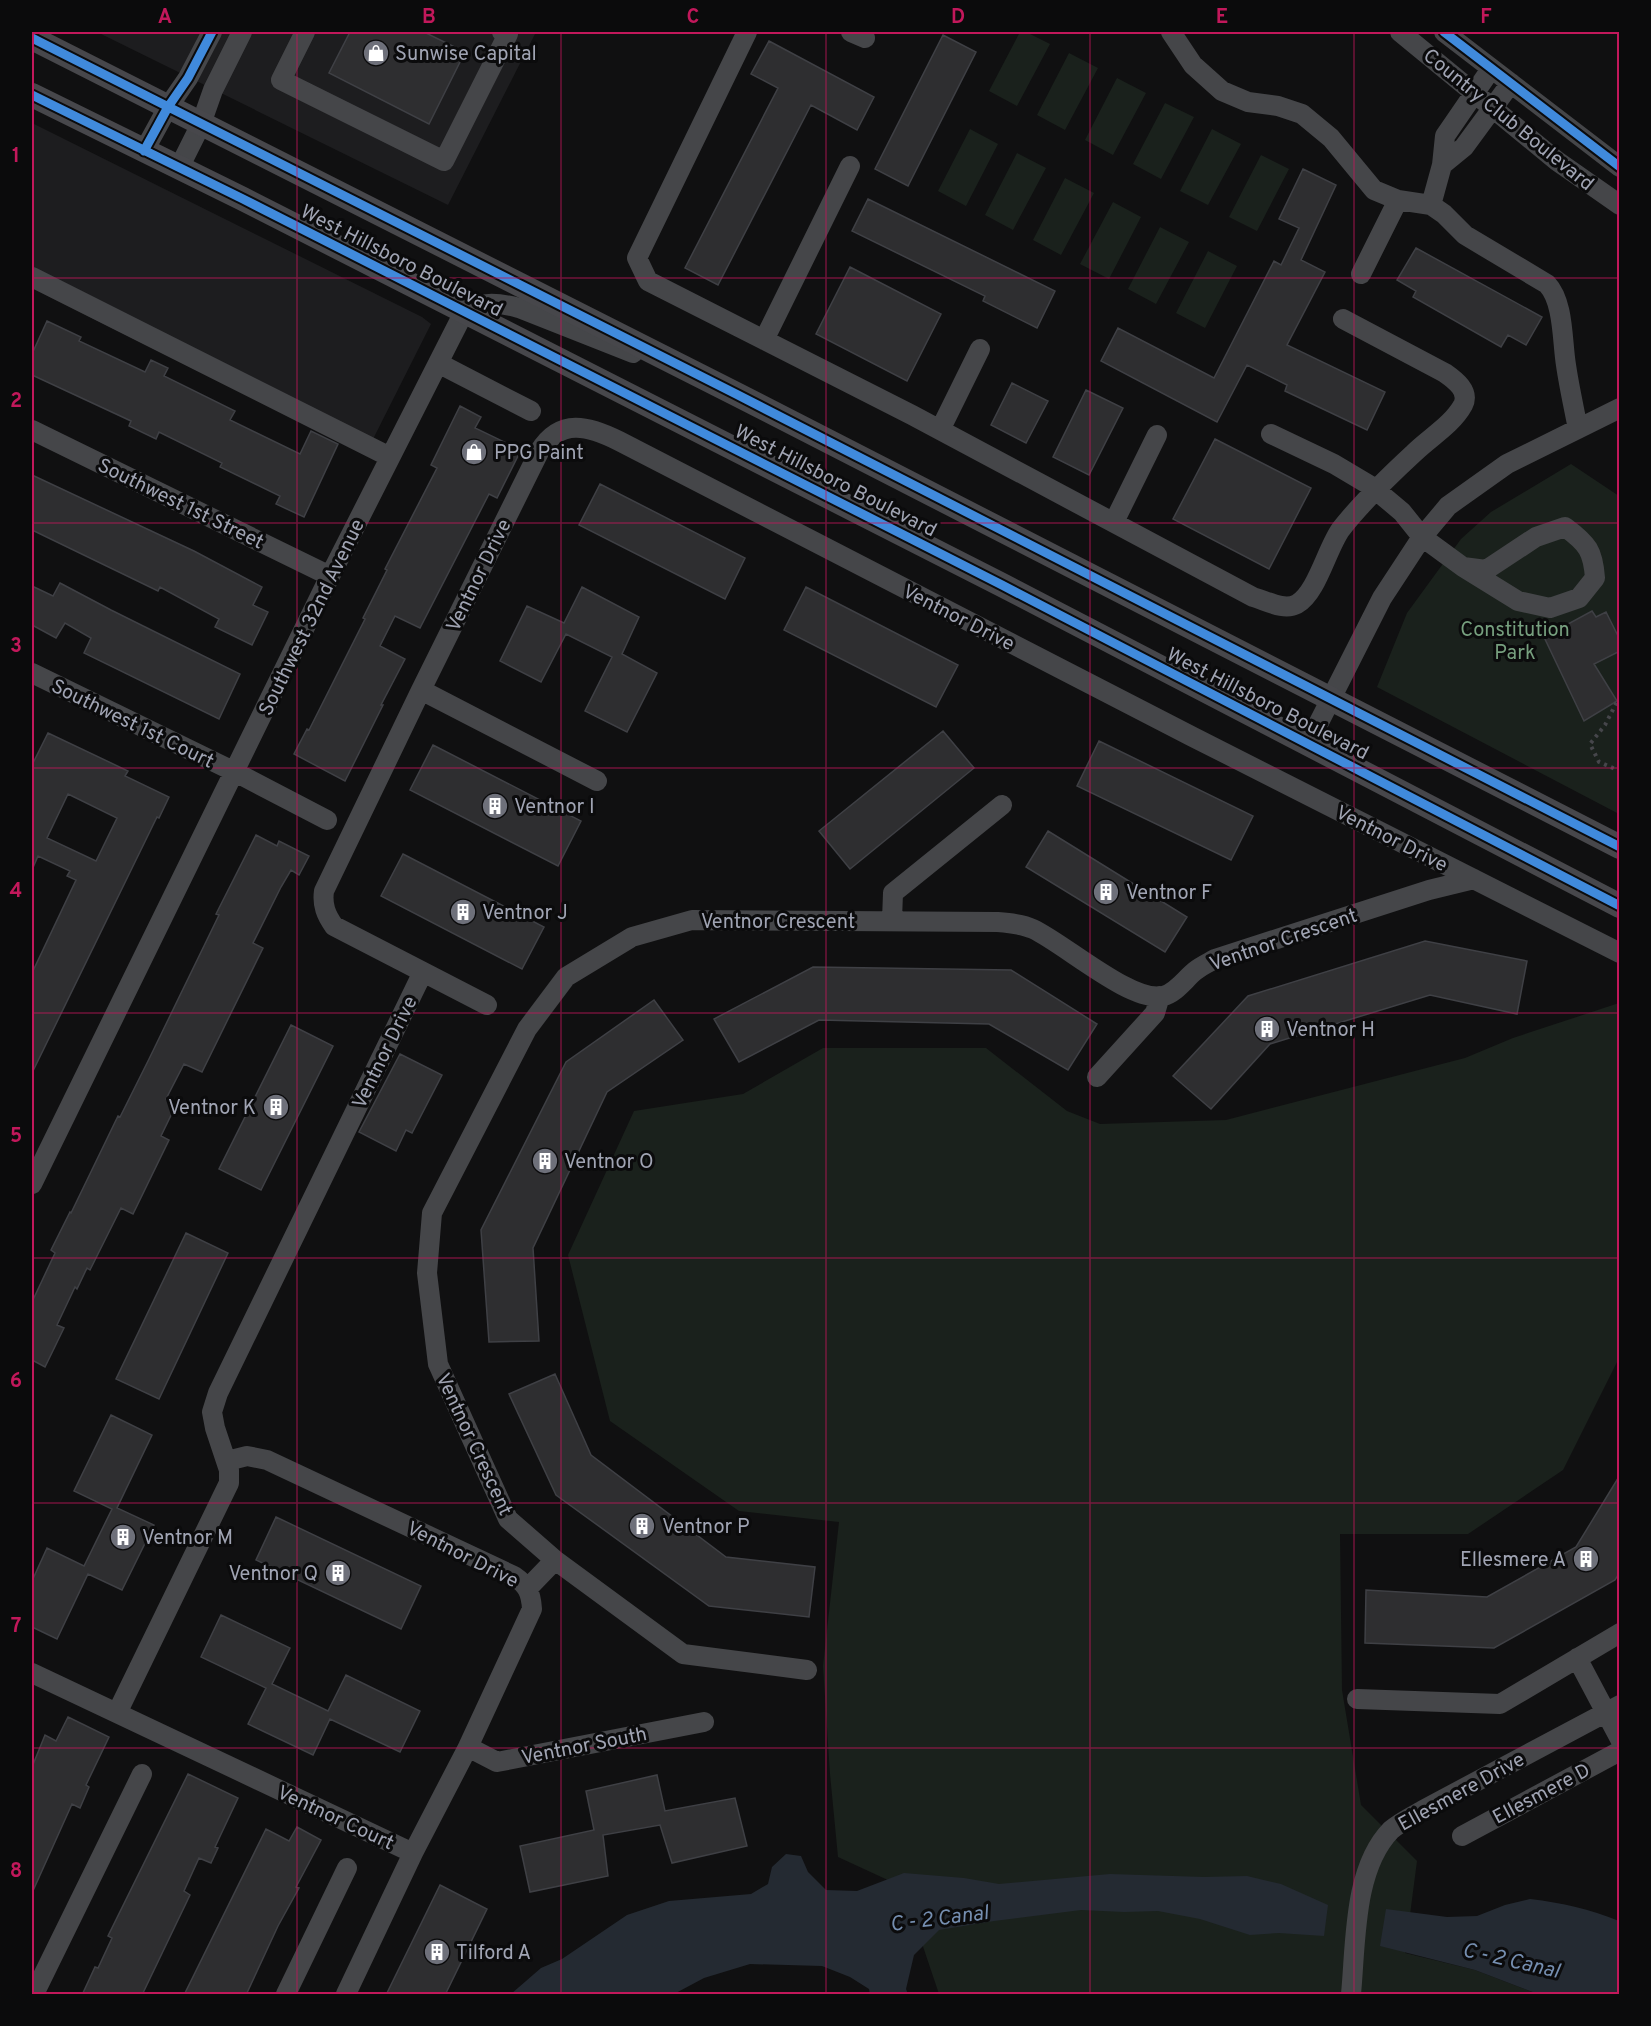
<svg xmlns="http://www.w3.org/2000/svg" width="1651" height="2026" font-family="Overpass,sans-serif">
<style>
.built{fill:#1d1d1f}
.green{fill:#1a211c}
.water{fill:#242a32}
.building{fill:#2e2e30;stroke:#3f4045;stroke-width:1.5;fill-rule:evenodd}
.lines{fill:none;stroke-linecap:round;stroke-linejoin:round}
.path{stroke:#46464b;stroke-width:4;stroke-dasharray:3 4.5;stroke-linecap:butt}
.minor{stroke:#454649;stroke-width:20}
.major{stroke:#47474b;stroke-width:24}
.cycleway-casing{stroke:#0b0b0c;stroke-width:13}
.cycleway{stroke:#408adc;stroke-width:9}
.grid{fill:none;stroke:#c2185b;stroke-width:1.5;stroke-opacity:0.55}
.labels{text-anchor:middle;stroke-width:6;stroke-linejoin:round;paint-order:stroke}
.poi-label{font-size:20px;fill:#a0a4b3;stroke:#0b0b0c;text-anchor:start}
.street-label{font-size:20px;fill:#a0a4b3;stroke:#0b0b0c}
.park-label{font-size:20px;fill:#769f7e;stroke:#0b0b0c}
.water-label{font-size:21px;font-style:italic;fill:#758eb0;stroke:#0b0b0c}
.neatline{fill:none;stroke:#c2185b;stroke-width:2}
.grid-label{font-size:20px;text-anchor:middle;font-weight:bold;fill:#c2185b}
</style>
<rect width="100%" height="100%" fill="#101011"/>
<path class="built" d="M97 32H536L448 205Z
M32 123 422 317 431 324 365 455 32 288Z"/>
<path class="green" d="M1020 32H1026L1050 44 1017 106 989 91Z
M1069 53 1098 68 1065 130 1037 115Z
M1117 78 1146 93 1113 155 1085 140Z
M1165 103 1194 117 1161 179 1133 164Z
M970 129 998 144 966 206 938 191Z
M1212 129 1241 144 1208 205 1180 191Z
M1017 153 1046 168 1013 230 985 215Z
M1261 155 1289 169 1257 231 1229 217Z
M1065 178 1094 193 1061 255 1033 240Z
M1113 202 1141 217 1109 279 1080 264Z
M1160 227 1189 242 1156 304 1128 289Z
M1208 251 1237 266 1205 328 1176 313Z
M1571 464 1619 496V814L1377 687 1407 613 1461 539 1491 512Z
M1619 1003V1358L1563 1470 1468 1534H1340L1342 1690 1361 1805 1417 1861 1405 1953 1475 1970 1538 1994H939L903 1887 838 1857 830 1774 823 1666 839 1522 739 1511 610 1421 568 1255 634 1111 743 1094 823 1048H986L1067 1111 1100 1124 1226 1120 1465 1058 1513 1038Z"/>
<path class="water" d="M786 1854 801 1856 808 1872 826 1890 857 1891 904 1873 964 1878 999 1884 1110 1874 1204 1877 1247 1876 1281 1884 1328 1905 1324 1936 1279 1933 1250 1935 1200 1919 1158 1911 1124 1912 1081 1910 994 1921 939 1930 914 1955 906 1989 908 1994H870L869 1989 850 1977 822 1966 750 1964 704 1978 674 1994H511L541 1968 562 1959 627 1915 669 1901 751 1894 768 1884 772 1867Z
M1530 1899C1563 1903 1589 1909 1619 1921V1994H1538L1475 1970 1380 1946 1386 1909 1447 1917 1477 1916 1505 1905Z"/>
<path class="building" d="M350 32H424L465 52 429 124 329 73Z
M943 35 976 52 908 186 875 169Z
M769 41 874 97 857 130 811 105 718 285 685 268 778 88 751 74Z
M1303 169 1336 185 1301 260 1325 272 1287 345 1385 392 1367 430 1285 391 1287 385 1247 365 1217 422 1101 361 1118 328 1214 378 1274 261 1281 265 1299 228 1279 219Z
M868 199 1055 291 1037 328 983 301 985 296 852 231Z
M1416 248 1542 317 1526 345 1508 335 1501 347 1413 297 1416 291 1397 280Z
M850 267 941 314 907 381 816 334Z
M47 321 81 337 79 341 145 372 151 360 168 368 164 376 235 411 230 420 300 454 311 431 338 444 304 517 276 504 280 496 220 467 222 463 159 432 156 439 129 426 131 421 32 375V354Z
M1012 383 1048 401 1026 443 991 425Z
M1086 390 1123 408 1089 475 1053 457Z
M460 406 481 417 475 428 521 450 497 498 489 494 420 628 395 616 380 646 405 659 381 705H383L345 781 294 754 307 729 309 730 365 619 363 618 387 570 385 569 437 468 431 465Z
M1215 439 1311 488 1269 569 1173 519Z
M32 475 194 551 262 587 253 605 268 612 252 645 215 627 219 619 160 587 158 591 32 530Z
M600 484 745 558 725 599 579 525Z
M60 583 111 610 240 674 219 719 84 653 91 638 65 623 56 638 32 625V586L53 596Z
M582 587 639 617 622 654 657 673 627 732 585 711 612 657 566 634 541 682 500 661 527 606 564 623Z
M806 587 958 665 936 707 784 630Z
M1592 611 1596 617 1606 612 1620 640V651L1594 664 1617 701 1584 721 1544 637Z
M943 731 974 768 850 869 819 831Z
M48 733 128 771 125 776 169 797 159 818 157 817 32 1073V973L76 880 67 876 70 871 38 856 32 870V765ZM68 794 117 818 96 861 47 838Z
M1099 741 1253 816 1231 860 1077 786Z
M433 745 581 821 558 866 410 790Z
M1048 831 1187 917 1165 952 1026 867Z
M256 835 277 846 279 841 309 856 299 875 291 870 281 887 253 943 263 948 202 1072 184 1064 166 1099 176 1105 161 1136 169 1140 133 1214 121 1208 90 1270 87 1268 77 1289 75 1287 57 1325 64 1328 45 1367 32 1360V1302L55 1253 51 1250 70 1212 71 1213 118 1116 120 1117 149 1059 219 915 216 914Z
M403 854 544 927 522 969 381 896Z
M1425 941 1527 961 1517 1014 1430 995 1270 1044 1211 1109 1173 1076 1248 996Z
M813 967 1011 970 1097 1024 1068 1070 989 1024 819 1020 739 1062 714 1019Z
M654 1000 683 1040 607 1092 533 1248 539 1341 489 1342 481 1230 566 1062Z
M291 1025 333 1046 261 1190 219 1169Z
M400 1054 442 1075 412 1133 406 1130 396 1151 359 1132Z
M186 1233 228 1253 159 1399 116 1379Z
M555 1374 591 1455 726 1557 815 1567 809 1617 709 1606 556 1495 509 1394Z
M111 1415 152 1435 117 1508 154 1525 122 1590 88 1574 57 1639 32 1627V1581L47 1548 84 1566 112 1509 74 1491Z
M1620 1475V1572L1615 1580 1494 1648 1365 1643 1366 1590 1487 1597 1576 1547Z
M276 1517 421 1586 401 1629 256 1560Z
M221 1615 290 1648 272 1684 328 1711 346 1675 420 1711 400 1752 330 1719 313 1755 248 1724 266 1688 201 1657Z
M68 1717 109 1737 86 1785 89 1787 80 1808 72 1804 32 1893V1767L45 1735 56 1741Z
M188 1774 238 1798 215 1847 218 1848 211 1863 199 1858 184 1891 190 1895 142 1995H82L95 1967 98 1968 112 1938 108 1936Z
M657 1775 665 1811 735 1798 747 1846 672 1863 660 1825 603 1835 608 1876 530 1892 520 1846 594 1830 586 1791Z
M297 1827 321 1840 296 1887 299 1888 278 1926 246 1995H184L266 1829 289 1841Z
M440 1885 487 1909 445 1995H386Z"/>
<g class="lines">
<path class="path" d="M1620 696 1605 725 1590 744 1599 762 1620 771"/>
<path class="minor" d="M305 32 281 80 444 161 508 34 502 32
M747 32 637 258 648 281 912 415 1253 597C1267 601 1284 611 1297 604 1317 593 1327 548 1341 529 1362 502 1388 477 1414 453 1429 438 1452 425 1463 405 1470 391 1455 380 1445 373L1343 319
M851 32 865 38
M1171 32 1193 65 1222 91 1248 102 1278 106 1302 114 1331 138 1374 190 1398 200 1431 205 1444 214 1465 235 1547 284C1564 302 1562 341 1566 365 1569 386 1574 408 1578 429
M1400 32 1557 161 1620 205
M1444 32 1620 167
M144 151 168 107 188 78 212 32
M1442 165 1464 147 1511 83
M179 168 201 124 213 90 242 32
M1431 205 1442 165 1445 136 1491 69
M1361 274 1398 200
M32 277 390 457
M764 340 850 166
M438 363 531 411
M32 430 330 576
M940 430 980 349
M1271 434 1334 464 1371 486 1402 512 1422 537 1463 567 1486 570 1536 537 1565 527C1588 544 1593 551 1595 578L1579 598 1550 608 1518 601 1463 567
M1114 522 1157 435
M32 673 235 772 327 820
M421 690 597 781
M1308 744 1382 598 1422 537 1448 506 1507 464 1620 408
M892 920 893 893 1002 805
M487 1005 334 926C326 915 322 905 324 891L421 690 539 452C560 417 589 426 619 441L1193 737 1620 953
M1097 1077 1155 1013 1160 996
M32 1184 330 576 464 312C480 300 501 303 519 308L633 353
M227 1461 247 1456 267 1460 514 1576C527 1585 531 1592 532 1609L468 1747 413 1853
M555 1560 683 1654 807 1670
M528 1588 555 1560 508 1519 438 1364 427 1273 432 1213 527 1029 566 977 632 937 692 920 997 922C1009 923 1022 924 1033 929 1065 944 1131 1003 1163 996 1176 993 1185 979 1195 971 1201 966 1208 963 1215 959L1429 890 1474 879
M1577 1658 1620 1739
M32 1673 413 1853 346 1994
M1357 1699 1500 1704 1620 1633
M117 1713 229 1483V1470L215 1428 212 1412 218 1393 423 972
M468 1747 497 1762 704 1722
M1462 1836 1620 1751
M34 1994 142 1774
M286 1994 347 1868
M1351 1994C1356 1943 1353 1869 1391 1830 1400 1822 1413 1816 1423 1810L1620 1705"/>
<path class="major" d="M32 38 736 394 1620 847
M32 95 243 199 1002 585 1620 906"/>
<g class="cycleway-casing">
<path id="cycleway" d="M1444 32 1620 167
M32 38 736 394 1620 847
M32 95 243 199 1002 585 1620 906
M144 151 168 107 188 78 212 32"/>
</g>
<use href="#cycleway" class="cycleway"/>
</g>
<path class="grid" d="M297 32V1994M561 32V1994M826 32V1994M1090 32V1994M1354 32V1994M32 278H1620M32 523H1620M32 768H1620M32 1013H1620M32 1258H1620M32 1503H1620M32 1748H1620"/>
<defs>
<g id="shop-disc" transform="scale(1.35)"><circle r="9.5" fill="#6e707a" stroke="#0b0b0c"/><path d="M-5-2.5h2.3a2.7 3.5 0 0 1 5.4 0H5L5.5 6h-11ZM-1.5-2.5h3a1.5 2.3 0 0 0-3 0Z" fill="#fff"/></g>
<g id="building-disc" transform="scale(1.35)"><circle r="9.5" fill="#6e707a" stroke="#0b0b0c"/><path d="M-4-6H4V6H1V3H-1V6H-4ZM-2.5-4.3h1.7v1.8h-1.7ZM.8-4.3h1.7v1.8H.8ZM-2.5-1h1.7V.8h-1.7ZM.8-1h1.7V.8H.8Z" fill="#fff"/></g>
</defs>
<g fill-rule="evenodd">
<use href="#shop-disc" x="376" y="53"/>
<use href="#shop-disc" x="474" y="452"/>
<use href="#building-disc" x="495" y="806"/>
<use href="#building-disc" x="1106" y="892"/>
<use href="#building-disc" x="463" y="912"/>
<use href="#building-disc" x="1267" y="1029"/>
<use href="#building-disc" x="276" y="1107"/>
<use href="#building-disc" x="545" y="1161"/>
<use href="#building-disc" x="642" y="1526"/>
<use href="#building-disc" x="123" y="1537"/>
<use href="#building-disc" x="1586" y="1559"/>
<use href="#building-disc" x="338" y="1573"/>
<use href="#building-disc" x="437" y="1952"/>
</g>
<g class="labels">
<g class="poi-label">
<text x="395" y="60">Sunwise Capital</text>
<text x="494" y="459">PPG Paint</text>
<text x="514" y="813">Ventnor I</text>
<text x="1126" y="899">Ventnor F</text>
<text x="482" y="919">Ventnor J</text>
<text x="1286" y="1036">Ventnor H</text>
<text x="256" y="1114" text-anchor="end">Ventnor K</text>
<text x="564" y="1168">Ventnor O</text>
<text x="662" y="1533">Ventnor P</text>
<text x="142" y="1544">Ventnor M</text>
<text x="1566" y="1566" text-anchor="end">Ellesmere A</text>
<text x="318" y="1580" text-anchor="end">Ventnor Q</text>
<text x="456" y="1959">Tilford A</text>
</g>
<g class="street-label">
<text transform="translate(1509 119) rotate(39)" y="7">Country Club Boulevard</text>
<text transform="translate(402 260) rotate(27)" y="7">West Hillsboro Boulevard</text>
<text transform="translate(836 480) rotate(27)" y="7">West Hillsboro Boulevard</text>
<text transform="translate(181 503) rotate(26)" y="7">Southwest 1st Street</text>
<text transform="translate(478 575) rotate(-64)" y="7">Ventnor Drive</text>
<text transform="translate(311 617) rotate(-64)" y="7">Southwest 32nd Avenue</text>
<text transform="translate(959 617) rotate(27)" y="7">Ventnor Drive</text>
<text transform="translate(1268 703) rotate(27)" y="7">West Hillsboro Boulevard</text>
<text transform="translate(133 723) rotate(26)" y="7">Southwest 1st Court</text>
<text transform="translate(1392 838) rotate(27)" y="7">Ventnor Drive</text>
<text x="778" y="928">Ventnor Crescent</text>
<text transform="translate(1283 939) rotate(-19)" y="7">Ventnor Crescent</text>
<text transform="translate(384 1052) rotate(-64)" y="7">Ventnor Drive</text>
<text transform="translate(475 1444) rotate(65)" y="7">Ventnor Crescent</text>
<text transform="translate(463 1554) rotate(27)" y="7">Ventnor Drive</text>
<text transform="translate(584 1745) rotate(-11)" y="7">Ventnor South</text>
<text transform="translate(1461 1791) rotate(-29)" y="7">Ellesmere Drive</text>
<text transform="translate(1541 1793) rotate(-28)" y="7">Ellesmere D</text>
<text transform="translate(336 1817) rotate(25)" y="7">Ventnor Court</text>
</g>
<g class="park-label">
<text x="1515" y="636">Constitution<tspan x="1515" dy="23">Park</tspan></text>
</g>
<g class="water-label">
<text transform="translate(939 1918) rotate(-7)" y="7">C - 2 Canal</text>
<text transform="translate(1511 1960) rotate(13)" y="7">C - 2 Canal</text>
</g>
</g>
<rect width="1651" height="2026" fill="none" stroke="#0b0b0c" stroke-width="66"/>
<rect x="33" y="33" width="1585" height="1960" class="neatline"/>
<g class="grid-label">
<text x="165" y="23">A</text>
<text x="429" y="23">B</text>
<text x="693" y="23">C</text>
<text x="958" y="23">D</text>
<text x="1222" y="23">E</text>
<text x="1486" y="23">F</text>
<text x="16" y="162">1</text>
<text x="16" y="407">2</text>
<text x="16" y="652">3</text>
<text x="16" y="897">4</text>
<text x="16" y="1142">5</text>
<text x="16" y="1387">6</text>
<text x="16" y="1632">7</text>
<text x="16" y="1877">8</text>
</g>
</svg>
